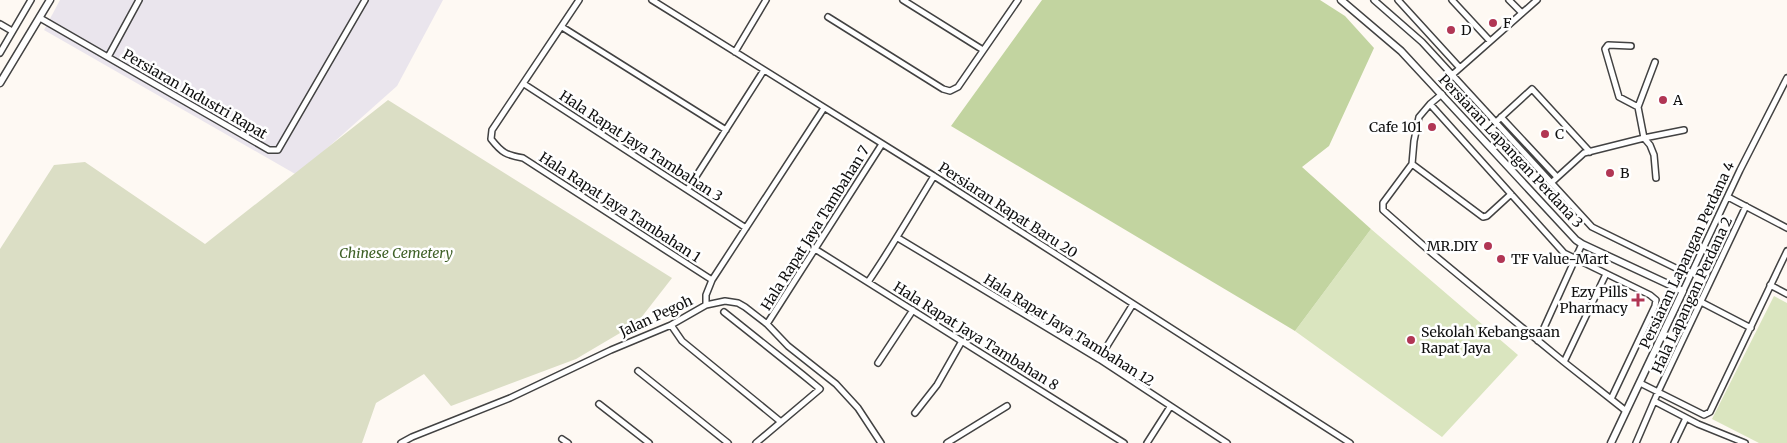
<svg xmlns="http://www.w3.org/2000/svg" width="1787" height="443" font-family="Merriweather,serif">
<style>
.industrial{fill:#eae5ed}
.green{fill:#dae5bf}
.forest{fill:#c2d4a0}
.cemetery{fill:#dbdec5}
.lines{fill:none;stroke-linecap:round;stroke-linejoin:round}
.minor-casing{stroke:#424242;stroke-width:8}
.tertiary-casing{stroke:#424242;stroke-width:9}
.minor{stroke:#fff;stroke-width:5}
.tertiary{stroke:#fff;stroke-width:6}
.poi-dot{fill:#b13654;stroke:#fff;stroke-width:2}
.labels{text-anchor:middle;stroke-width:5;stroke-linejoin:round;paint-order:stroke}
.poi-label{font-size:14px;fill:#0f0f0f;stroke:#fff;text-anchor:start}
.street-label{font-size:14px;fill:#0f0f0f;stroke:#fff}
.park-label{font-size:14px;font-style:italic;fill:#3e6026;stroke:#fff}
</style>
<rect width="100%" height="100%" fill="#fef9f3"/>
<path class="industrial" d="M60 0H443L397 86 297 175 44 30Z"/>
<path class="green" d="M1371 229 1518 355 1442 437 1295 331Z
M1774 296 1787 303V443H1759L1712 419Z"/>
<path class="forest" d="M1042 0H1320L1345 16 1374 48 1329 146 1302 167 1371 229 1295 331 951 126Z"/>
<path class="cemetery" d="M388 100 672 278 637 323 576 359 451 406 424 374 376 403 362 443H0V249L54 165 85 162 205 244Z"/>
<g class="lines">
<g class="minor-casing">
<path id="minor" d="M579 0 492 130 491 139C502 153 506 155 523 158L712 280
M652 0 934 176 1350 443
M903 0 983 50
M1374 0 1422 42 1592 227 1690 275
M1398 0 1460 68
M1452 0 1490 41
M1509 0 1522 13
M828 17 943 89 950 91 958 87 1018 0
M40 18 269 150H278L365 0
M0 24 12 31
M562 27 726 130
M1631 46 1608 45 1605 49 1619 97 1638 107
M735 52 766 0
M0 53 31 0
M108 57 139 0
M1655 62 1638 107 1644 138 1650 145 1654 155 1656 178
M1452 75 1537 0
M524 84 746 228
M1442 94 1430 104 1419 117 1414 141 1412 164 1383 203V210L1433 254 1564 362 1626 411
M1430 104 1564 253 1650 295 1656 300 1655 306 1611 399
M1501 117 1557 177
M1496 122 1532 89 1590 152
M1412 164 1483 217 1487 216 1511 194
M1551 183 1584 153 1644 138 1684 130
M688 189 764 70
M1728 197 1787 228
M898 238 1099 359 1227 443
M815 249 1124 443
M868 282C892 247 912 212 934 176
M1770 285 1787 294
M1683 291 1740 170 1787 78
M1701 302 1751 328
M706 305V295L712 280 824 108
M724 312 803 375 820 389 756 443
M767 324 882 144
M671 325 682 341 781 422
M1538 341 1582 244
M1099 359 1133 304
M1564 362 1606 274
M878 363 913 310
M638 371 728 443
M1640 383 1704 415 1710 412 1787 251
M1654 401 1698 424 1745 443
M599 404 649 443
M915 413 937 385 962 341
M562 439 568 443
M401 443 412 437 510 398 611 350 671 325 706 305 725 301 738 303 745 307 767 324 788 346 836 384 858 408 881 443
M947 443 1007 406
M1147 443 1170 407
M1636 443 1658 392 1746 206
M1674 443 1686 418"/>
</g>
<g class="tertiary-casing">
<path id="tertiary" d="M1341 0 1401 51 1576 240 1582 244 1683 291 1611 443
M0 83 50 0"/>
</g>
<use href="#minor" class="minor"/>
<use href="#tertiary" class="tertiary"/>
</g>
<g class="poi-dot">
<circle cx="1493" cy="23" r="5"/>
<circle cx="1451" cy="30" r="5"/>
<circle cx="1663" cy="100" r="5"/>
<circle cx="1432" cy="127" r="5"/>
<circle cx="1545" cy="134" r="5"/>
<circle cx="1610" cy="173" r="5"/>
<circle cx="1488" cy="246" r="5"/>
<circle cx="1501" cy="259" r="5"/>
<path d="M1635.5 292.5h5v5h5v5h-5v5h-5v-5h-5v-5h5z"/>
<circle cx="1411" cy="340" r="5"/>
</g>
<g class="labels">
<g class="poi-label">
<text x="1503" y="28">F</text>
<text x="1461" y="35">D</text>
<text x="1673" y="105">A</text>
<text x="1422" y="132" text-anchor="end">Cafe 101</text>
<text x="1555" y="139">C</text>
<text x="1620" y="178">B</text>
<text x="1478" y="251" text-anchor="end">MR.DIY</text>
<text x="1511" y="264">TF Value-Mart</text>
<text x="1628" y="297" text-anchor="end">Ezy Pills<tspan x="1628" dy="16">Pharmacy</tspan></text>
<text x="1421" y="337">Sekolah Kebangsaan<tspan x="1421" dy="16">Rapat Jaya</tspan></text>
</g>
<g class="street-label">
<text transform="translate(195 94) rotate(30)" y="5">Persiaran Industri Rapat</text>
<text transform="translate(641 146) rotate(33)" y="5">Hala Rapat Jaya Tambahan 3</text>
<text transform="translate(1511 151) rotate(47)" y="5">Persiaran Lapangan Perdana 3</text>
<text transform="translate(620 207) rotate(33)" y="5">Hala Rapat Jaya Tambahan 1</text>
<text transform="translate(1008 210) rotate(33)" y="5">Persiaran Rapat Baru 20</text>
<text transform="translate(815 228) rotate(-58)" y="5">Hala Rapat Jaya Tambahan 7</text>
<text transform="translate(1687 255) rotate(-65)" y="5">Persiaran Lapangan Perdana 4</text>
<text transform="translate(1692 295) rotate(-65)" y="5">Hala Lapangan Perdana 2</text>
<text transform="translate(656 316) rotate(-25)" y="5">Jalan Pegoh</text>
<text transform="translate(1069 330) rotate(32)" y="5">Hala Rapat Jaya Tambahan 12</text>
<text transform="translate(976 336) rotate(32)" y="5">Hala Rapat Jaya Tambahan 8</text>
</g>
<g class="park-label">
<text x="396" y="258">Chinese Cemetery</text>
</g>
</g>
</svg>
